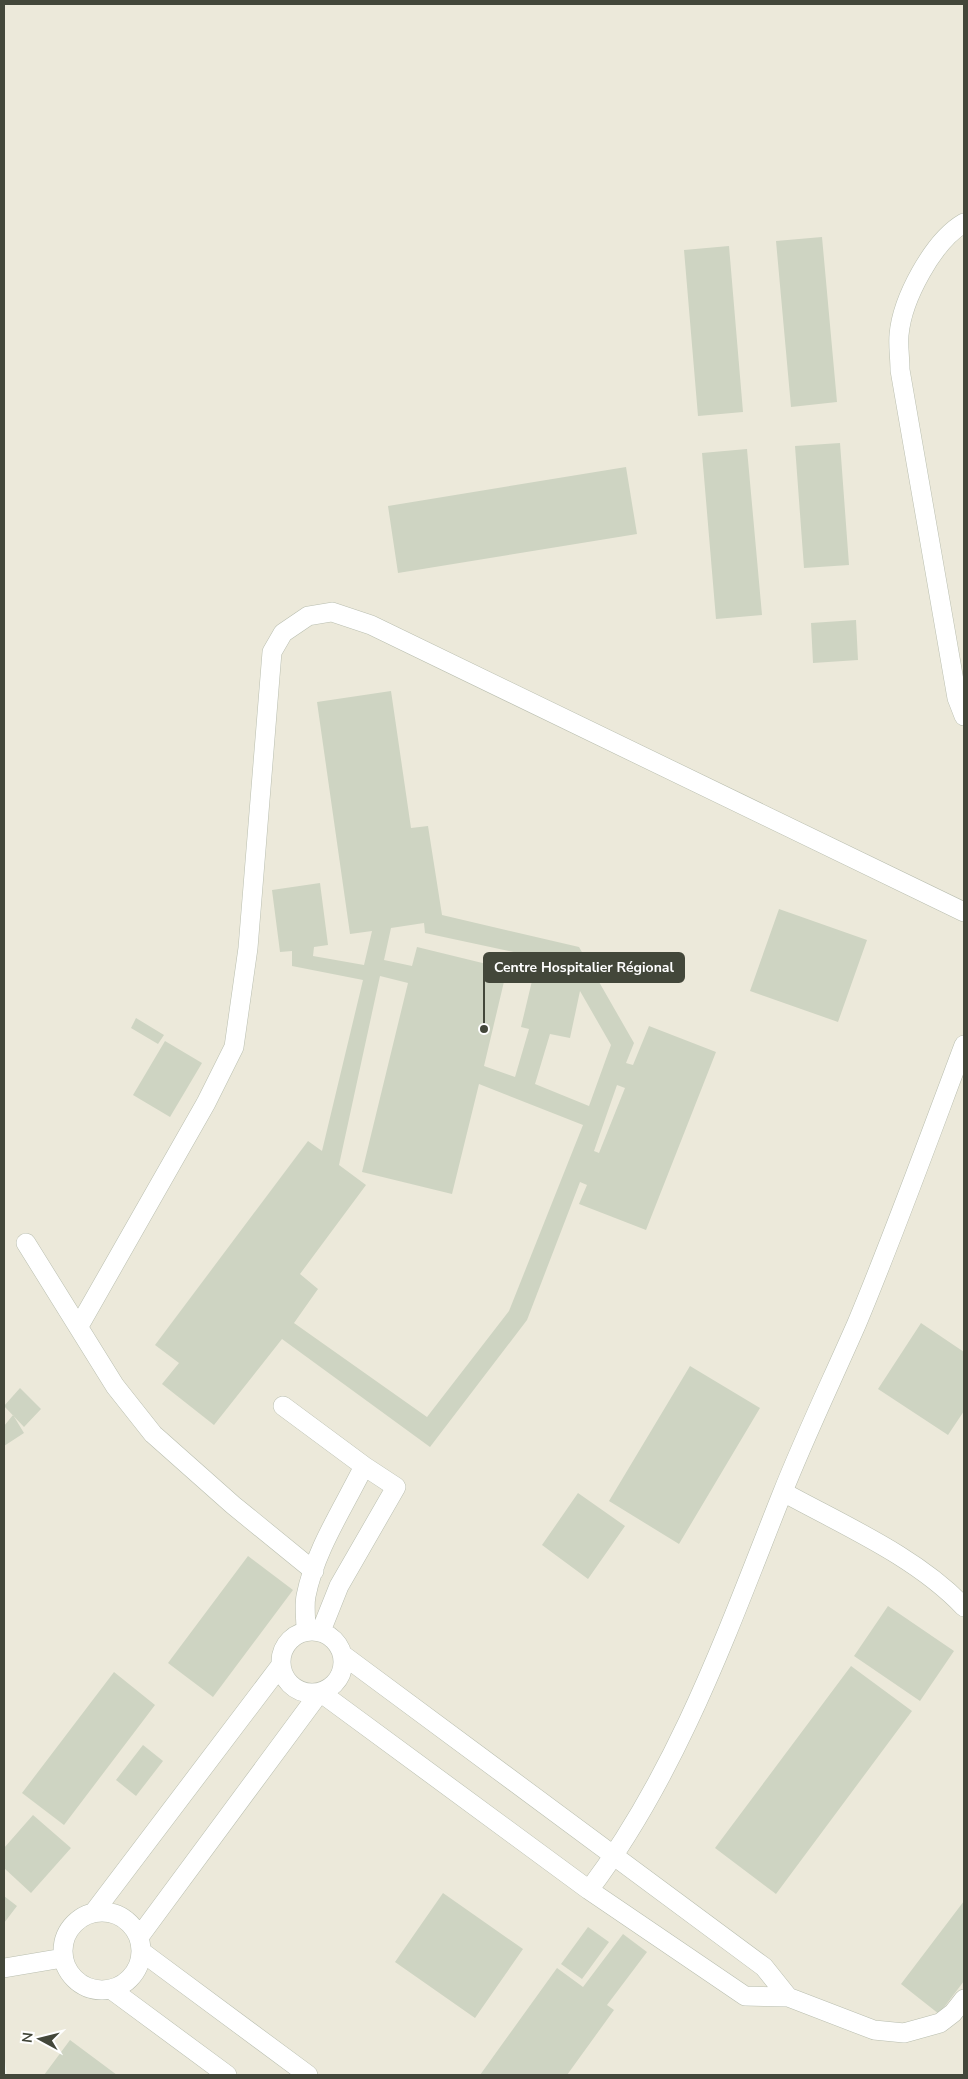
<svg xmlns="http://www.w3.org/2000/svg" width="968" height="2079" font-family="'Nunito Sans',sans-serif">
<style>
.medical{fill:#ece9da}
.building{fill:#ced4c2;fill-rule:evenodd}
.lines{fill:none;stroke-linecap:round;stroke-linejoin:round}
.lane-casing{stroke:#b9beaf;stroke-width:20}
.lane{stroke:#fff;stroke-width:19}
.leader{fill:none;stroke:#43473a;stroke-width:2}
.callout-dot{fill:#43473a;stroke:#fff;stroke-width:2}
.callout{fill:#43473a;stroke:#43473a;stroke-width:2}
.callout-label{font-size:14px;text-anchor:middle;font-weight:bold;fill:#fff}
</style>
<rect width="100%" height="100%" fill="#f0f4ec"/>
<path class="medical" d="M4 4H964V2075H7L4 2054Z"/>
<path class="building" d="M822 237 837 402 791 407 776 241Z
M729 246 743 412 698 416 684 250Z
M840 443 849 565 804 568 795 446Z
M747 449 762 615 716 619 702 453Z
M626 467 637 534 398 573 388 506Z
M856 620 858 660 813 663 811 623Z
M391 691 411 828 428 826 442 915 579 947 634 1043 626 1063 633 1065 649 1026 716 1052 646 1230 579 1204 587 1185 580 1182 527 1320 430 1447 282 1339 214 1425 162 1384 179 1363 155 1345 308 1141 322 1151 363 980 292 966V951L280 952 272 890 320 883 328 945 314 947 313 956 364 965 372 931 350 934 317 702ZM424 923 425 933 560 962 567 971 536 964 521 1027 529 1029 515 1077 484 1066 507 969 417 947 412 966 384 960 391 928ZM380 976 408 983 362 1172 452 1194 479 1084 583 1125 509 1311 427 1417 294 1323 318 1289 300 1274 366 1185 339 1165ZM580 991 611 1045 589 1106 535 1084 550 1034 570 1038ZM617 1085 625 1088 599 1153 594 1151Z
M779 909 867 940 838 1022 750 991Z
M136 1018 164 1035 158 1044 131 1028Z
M165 1041 202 1063 170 1117 133 1095Z
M921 1323 964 1352V1411L948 1435 878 1389Z
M690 1366 760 1408 679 1544 609 1501Z
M20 1388 41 1409 24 1427 4 1406Z
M13 1415 24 1433 4 1446V1426Z
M578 1493 625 1526 588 1579 542 1545Z
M248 1556 293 1590 213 1697 168 1663Z
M888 1606 954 1651 920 1701 854 1656Z
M851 1666 912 1711 776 1894 715 1848Z
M114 1672 155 1705 64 1825 22 1793Z
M143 1745 163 1761 136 1796 116 1780Z
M33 1815 71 1848 31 1893 4 1868V1848Z
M443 1893 523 1949 475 2018 395 1962Z
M4 1896 17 1906 4 1923Z
M964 1901V1981L939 2014 901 1984Z
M588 1927 609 1942 582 1979 561 1964Z
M623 1934 647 1952 607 2005 614 2010 567 2075H480L557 1968 583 1987Z
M70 2040 117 2075H44Z"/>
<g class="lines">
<g class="lane-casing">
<path id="lane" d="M964 223C933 241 902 299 899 335 898 346 900 358 900 370L957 698 964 716
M26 1243 115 1386 153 1434 233 1505 314 1571
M79 1326 206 1103 234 1047 248 948 272 652 283 633 308 616 332 612 371 625 964 912
M283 1406 364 1466
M783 1492C843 1525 917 1557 964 1607
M306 1630C306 1620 304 1606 306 1596 315 1550 344 1507 364 1466L396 1487 339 1586 321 1631
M281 1662a31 31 0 1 1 62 0a31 31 0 1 1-62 0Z
M343 1655 764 1967 788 1997
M589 1890C678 1772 728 1630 782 1494 805 1436 832 1380 857 1323 895 1232 929 1138 964 1045
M94 1912 281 1665
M63 1951a39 39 0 1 1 78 0a39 39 0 1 1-78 0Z
M139 1937 320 1692 589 1890 745 1996 788 1997 874 2030 904 2033 940 2023 953 2013 964 1999
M142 1952 308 2075
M4 1968 63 1958
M112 1990 227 2075"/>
</g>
<use href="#lane" class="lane"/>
</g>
<path class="leader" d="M484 1029L484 967"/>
<circle class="callout-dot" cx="484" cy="1029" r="5"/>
<rect class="callout" x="484" y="953" width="200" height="29" rx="5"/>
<g class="callout-label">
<text x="584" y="972">Centre Hospitalier Régional</text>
</g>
<rect width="968" height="2079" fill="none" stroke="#43473a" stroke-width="10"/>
<g transform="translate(40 2039) rotate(277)" stroke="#ffffff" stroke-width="4" paint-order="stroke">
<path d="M0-4L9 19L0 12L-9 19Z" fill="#43473a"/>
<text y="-8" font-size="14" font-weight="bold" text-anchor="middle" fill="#43473a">N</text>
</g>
</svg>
